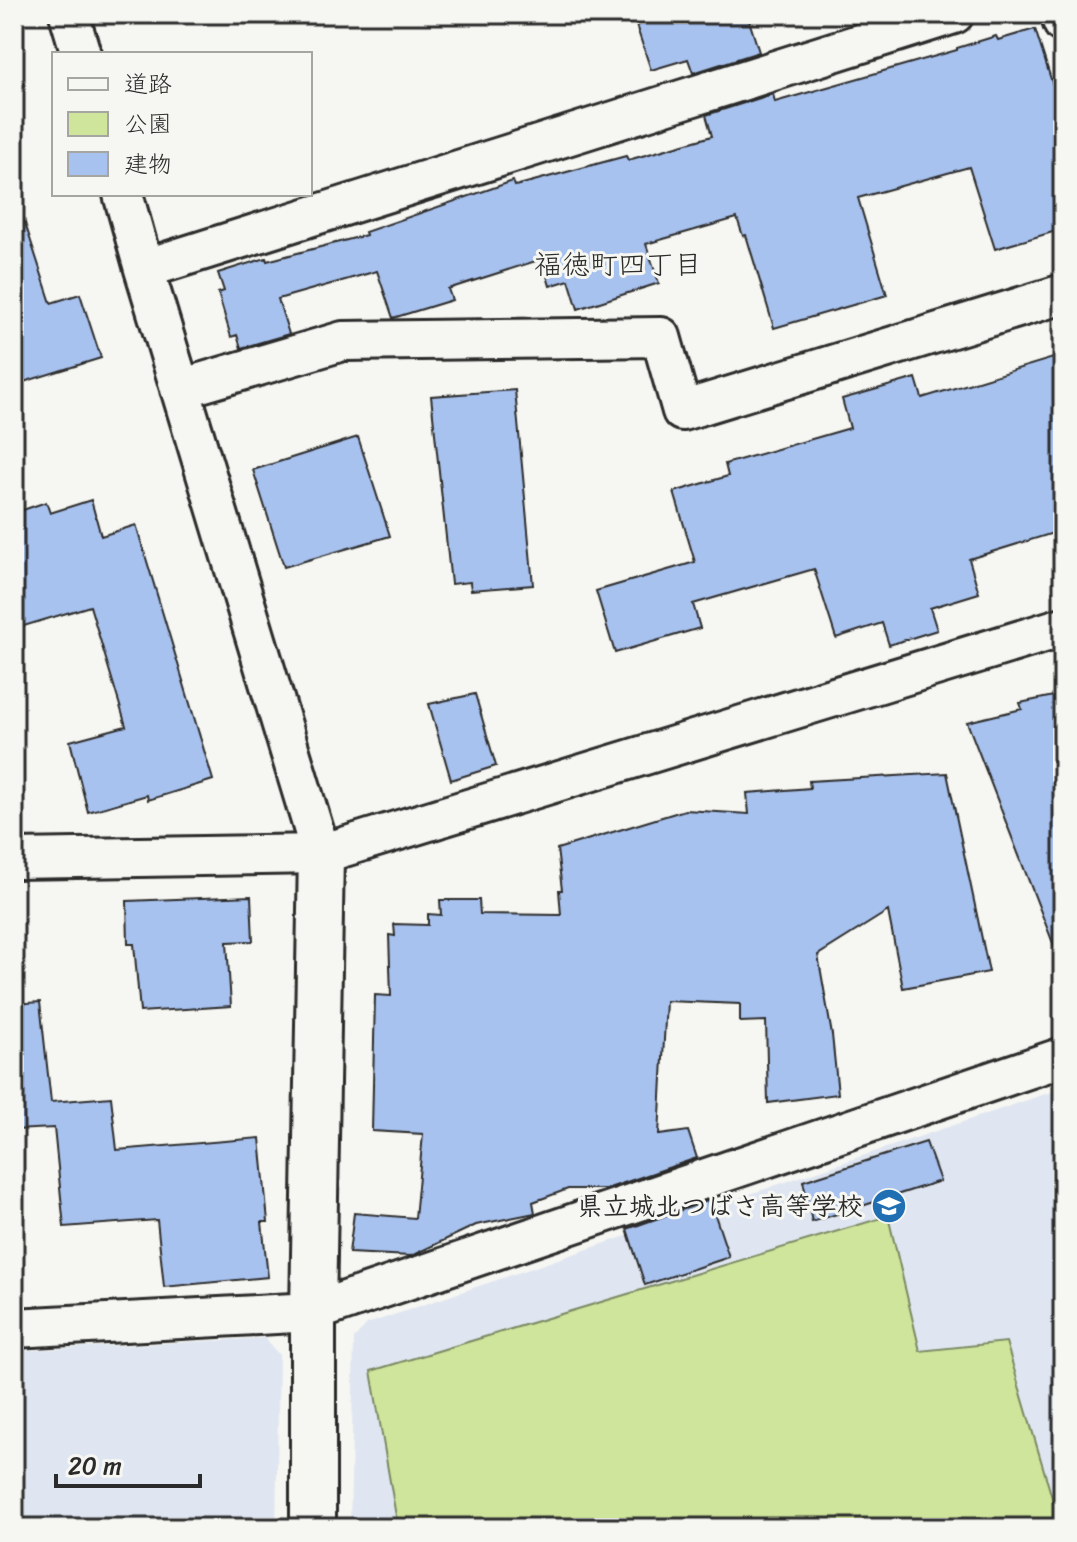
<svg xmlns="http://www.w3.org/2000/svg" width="1077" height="1542" font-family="Sriracha,'Klee One',sans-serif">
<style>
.built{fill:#dfe6f1}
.green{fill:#cee59b;stroke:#7c8863;stroke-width:2}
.building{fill:#a8c2ef;stroke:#2b2b2b;stroke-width:2}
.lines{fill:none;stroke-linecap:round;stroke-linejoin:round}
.street-casing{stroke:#2b2b2b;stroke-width:44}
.secondary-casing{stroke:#2b2b2b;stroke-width:50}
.street{stroke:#f6f6f2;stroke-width:38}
.secondary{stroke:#f6f6f2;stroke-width:44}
.labels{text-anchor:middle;stroke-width:6;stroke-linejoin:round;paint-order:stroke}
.poi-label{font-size:26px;font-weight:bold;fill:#2b2b2b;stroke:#f6f6f2;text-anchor:end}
.neighbourhood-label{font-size:28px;fill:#2b2b2b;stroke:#f6f6f2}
</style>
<rect width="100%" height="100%" fill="#f6f6f2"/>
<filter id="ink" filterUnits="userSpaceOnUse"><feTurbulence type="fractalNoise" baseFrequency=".0125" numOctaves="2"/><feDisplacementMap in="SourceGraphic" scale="16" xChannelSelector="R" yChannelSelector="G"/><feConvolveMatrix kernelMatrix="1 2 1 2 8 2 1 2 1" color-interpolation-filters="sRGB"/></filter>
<g filter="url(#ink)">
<path class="built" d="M1063 1088V1528H350L354 1339 367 1324Z
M264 1338 279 1355 276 1528H14V1351Z"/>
<path class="green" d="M888 1216 920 1351 1006 1342 1061 1528H398L371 1371Z"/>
<path class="building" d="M652 14H747L759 52 693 73 688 59 651 70 636 25 654 20Z
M1035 29 1063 117V229L995 249 969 167 858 198 887 295 774 328 746 235 743 236 737 218 646 244 659 283 578 309 569 280 550 286 542 259 448 289 452 300 393 318 377 271 278 299 289 334 241 348 237 335 231 337 218 293 224 291 218 273 266 258 267 261 366 235 365 232 513 181 515 186 626 156 628 160 712 136 706 115 773 94 775 102 957 50V48L996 36 998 40Z
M22 214 51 303 80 294 101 358 14 385V215Z
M1063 355V530L969 559 979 593 930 608 937 630 889 645 882 623 836 638 814 569 693 604 700 628 615 653 596 591 695 562 674 492 728 476 725 464 850 428 842 399 916 378 922 398Z
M515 390 533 585 471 590 470 582 451 584 431 396Z
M358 437 390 536 284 567 253 470Z
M91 500 101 536 136 525 213 780 148 800 147 795 88 812 70 741 126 726 90 606 14 629V513L46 502 50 513Z
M475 694 496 766 451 780 429 704Z
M1063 694V961H1060L967 722 1022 709 1020 703Z
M947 773 989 972 903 988 888 911 818 955 832 1035 838 1094 768 1103 766 1021 740 1022V1004L666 1001 659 1135 688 1131 697 1158 606 1189H568L533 1202 535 1213 476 1225 411 1256 349 1253 354 1213 415 1218 423 1134 372 1131 375 995 391 996 389 935 395 936 394 924 428 925V914L441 915 440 900H479L480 914 561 915 559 890H562L557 849 685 810 749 814 747 793 810 788 809 781Z
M251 896 253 941 227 942 231 1006 140 1012 134 944H128L127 901Z
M40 1002 51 1102 111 1097 117 1150 260 1138 268 1222H262L268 1277 164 1287 157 1220 64 1227 54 1128 14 1130V1004Z
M926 1142 940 1181 812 1222 803 1181Z
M710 1200 729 1257 645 1285 627 1229Z"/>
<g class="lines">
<g class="street-casing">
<path id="street" d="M69 14 81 54
M1060 14 1063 23
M123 194 144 269 321 854
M144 269 954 14
M180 389 343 341 661 337 682 411 1063 294
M14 859 321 854 1063 627
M14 1328 313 1312 1063 1057"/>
</g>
<g class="secondary-casing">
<path id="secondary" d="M313 1528V1312L321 854"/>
</g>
<use href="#street" class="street"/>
<use href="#secondary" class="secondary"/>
</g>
</g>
<defs>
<g id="school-disc" transform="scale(1.8)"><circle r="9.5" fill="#1f6fb2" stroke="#f6f6f2"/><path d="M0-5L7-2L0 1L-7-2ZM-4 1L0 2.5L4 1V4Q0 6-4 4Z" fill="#fff"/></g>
</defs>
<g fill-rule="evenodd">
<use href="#school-disc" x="889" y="1206"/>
</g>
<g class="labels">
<g class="poi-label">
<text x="863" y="1215">県立城北つばさ高等学校</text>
</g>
<g class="neighbourhood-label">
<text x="618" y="274">福徳町四丁目</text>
</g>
</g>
<rect width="1077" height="1542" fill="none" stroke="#f6f6f2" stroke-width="48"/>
<rect x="24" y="24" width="1029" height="1494" fill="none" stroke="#2b2b2b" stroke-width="3" filter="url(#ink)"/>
<rect x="52" y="52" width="260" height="144" fill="#f6f6f2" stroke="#a5a5a2" stroke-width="2"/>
<rect x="68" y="78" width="40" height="12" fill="#f6f6f2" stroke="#a5a5a2" stroke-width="2"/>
<text x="124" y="92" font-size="24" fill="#2b2b2b">道路</text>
<rect x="68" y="112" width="40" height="24" fill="#cee59b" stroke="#a5a5a2" stroke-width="2"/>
<text x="124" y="132" font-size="24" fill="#2b2b2b">公園</text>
<rect x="68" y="152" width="40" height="24" fill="#a8c2ef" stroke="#a5a5a2" stroke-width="2"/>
<text x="124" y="172" font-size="24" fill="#2b2b2b">建物</text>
<path d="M56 1474v12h144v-12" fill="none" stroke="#2b2b2b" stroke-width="4"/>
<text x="68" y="1474" font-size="24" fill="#2b2b2b" stroke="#f6f6f2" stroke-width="6" paint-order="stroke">20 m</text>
</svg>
